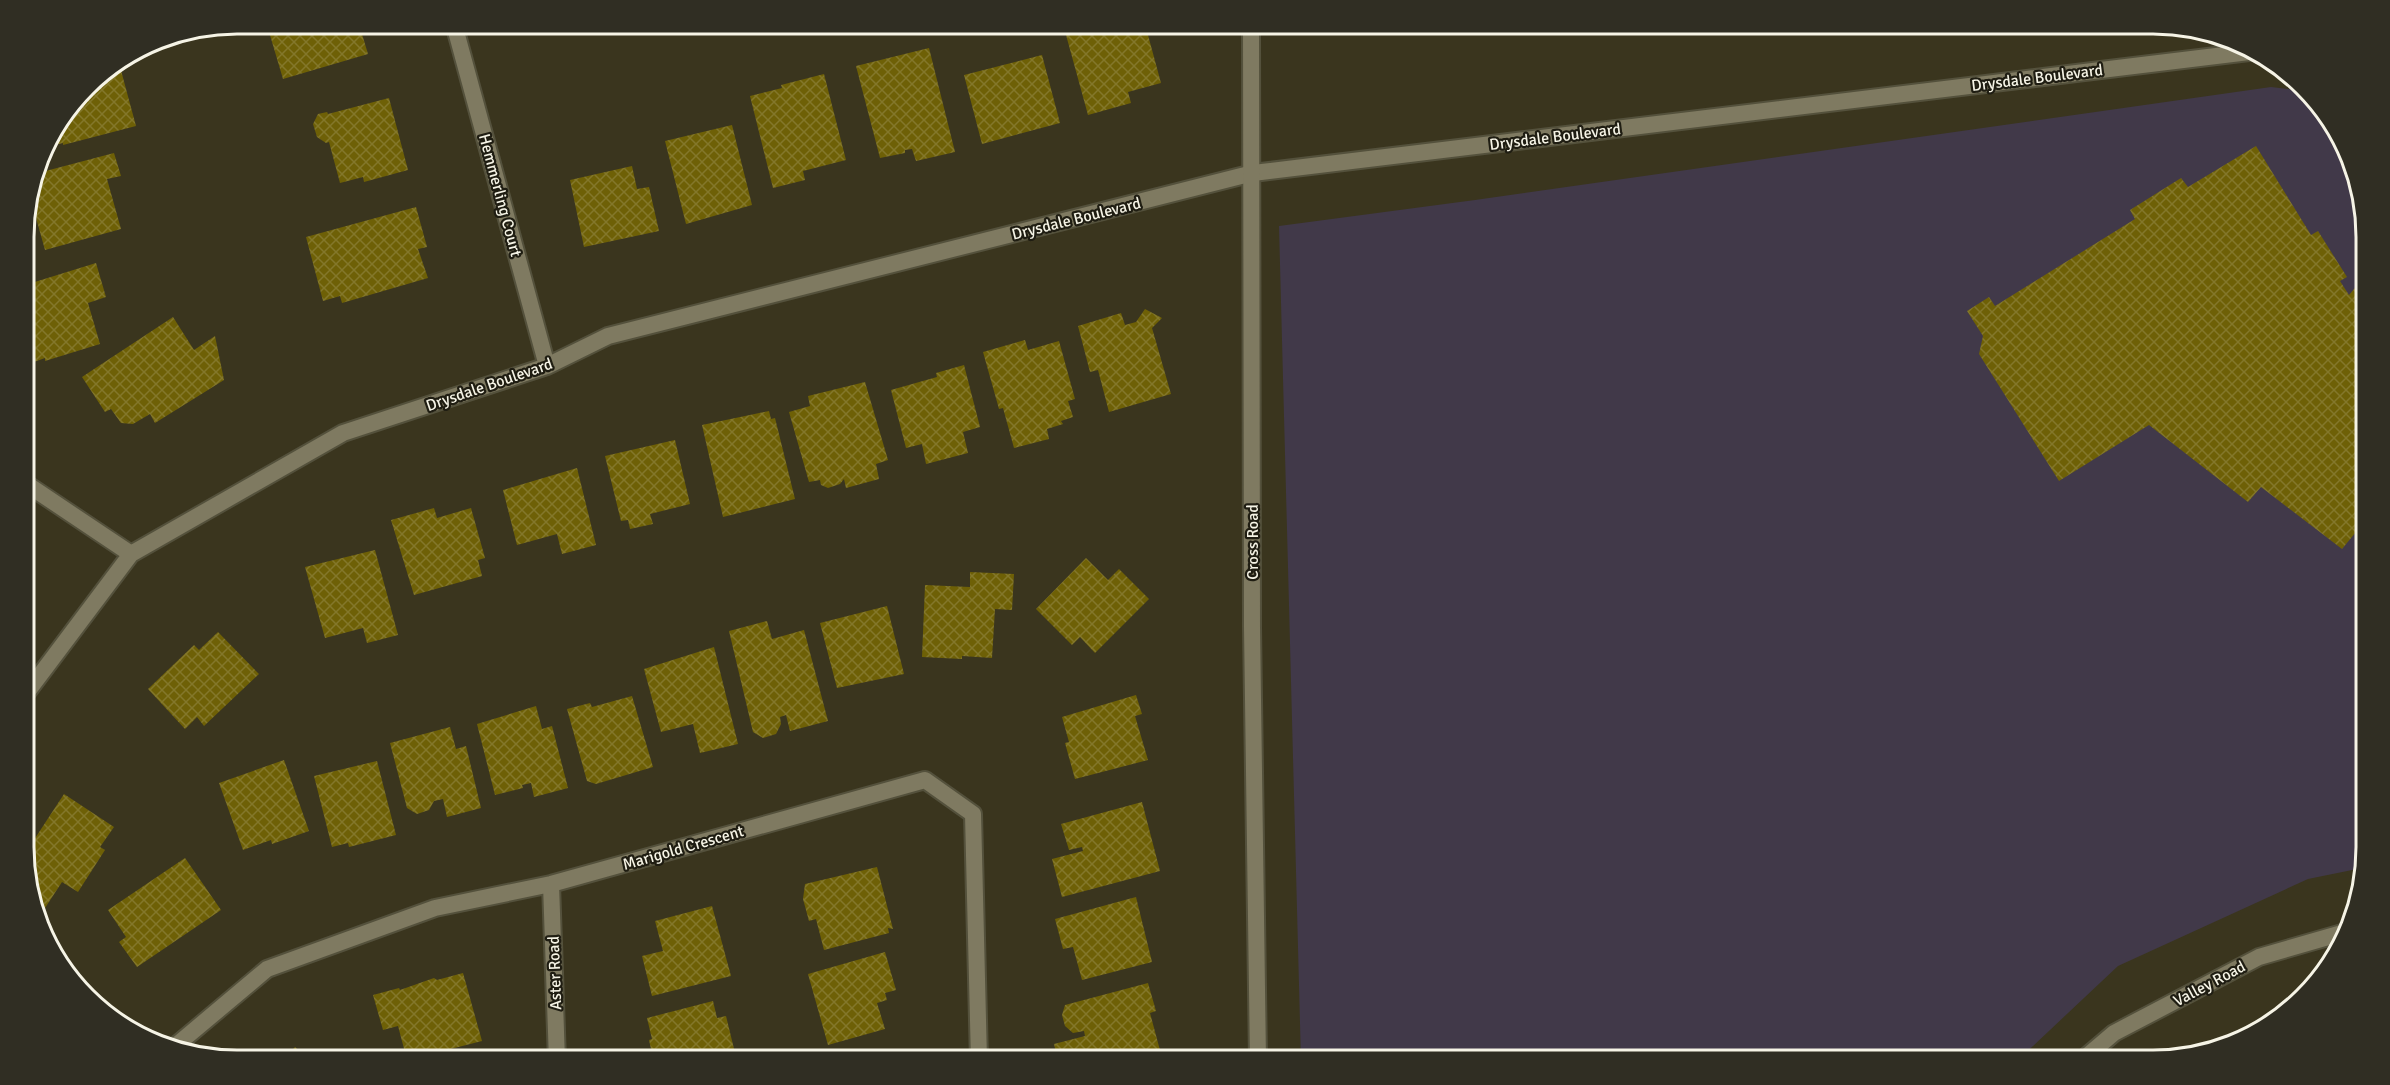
<svg xmlns="http://www.w3.org/2000/svg" width="2390" height="1085" font-family="Signika,sans-serif">
<style>
.education{fill:#413949}
.building{fill:url(#building-cross-hatch)}
.lines{fill:none;stroke-linecap:round;stroke-linejoin:round}
.minor-casing{stroke:#54513c;stroke-width:20}
.tertiary-casing{stroke:#54513c;stroke-width:20}
.minor{stroke:#7f7a61;stroke-width:16}
.tertiary{stroke:#7f7a61;stroke-width:16}
.labels{text-anchor:middle;stroke-width:4.5;stroke-linejoin:round;paint-order:stroke}
.street-label{font-size:16px;fill:#f6f4e6;stroke:#1f1d12}
.rim{fill:none;stroke:#f6f4e6;stroke-width:3}
</style>
<defs>
<pattern id="building-cross-hatch" width="8" height="8" patternUnits="userSpaceOnUse" patternTransform="scale(1.5)"><rect width="8" height="8" fill="#6e6006"/><path d="M0 0l8 8M0 8l8-8" fill="none" stroke="#83772a"/></pattern>
</defs>
<rect width="100%" height="100%" fill="#3a351e"/>
<path class="education" d="M2271 87 2298 90 2322 108 2364 210 2366 848 2362 868 2308 879 2118 966 2017 1061H1301L1279 226 1475 200Z"/>
<path class="building" d="M359 24 368 54 283 79 267 25Z
M1063 24H1145L1161 83 1128 92 1131 103 1088 115Z
M929 48 955 152 916 161 912 149 905 150V153L880 158 856 66Z
M1042 55 1060 123 982 144 964 75Z
M119 63 136 126 63 145V143L55 145 52 135 97 77Z
M824 74 846 160 803 171 805 180 773 188 750 96 782 88 781 85Z
M389 98 408 170 364 182 363 177 340 183 329 142 326 143 317 137 313 124 318 114 327 112 328 114Z
M732 125 752 205 686 224 665 141Z
M2256 146 2311 235 2318 231 2347 277 2340 281 2349 295 2364 277 2365 539 2356 532 2342 549 2261 487 2248 502 2149 425 2059 481 1979 354 1983 336 1967 311 1989 297 1995 306 2135 219 2130 210 2181 178 2188 187Z
M114 153 121 176 107 179 121 229 45 250 31 200 38 173Z
M632 166 637 189 649 187 659 231 584 247 570 180Z
M416 207 427 247 418 249 428 278 342 303 340 296 323 301 306 237Z
M96 263 106 297 88 303 100 344 45 361V358L34 362 25 334V285Z
M1145 309 1162 318 1152 328 1171 394 1109 412 1098 370 1090 372 1078 326 1121 313 1125 325 1136 322Z
M173 317 194 350 215 336 224 380 155 423 150 414 133 424 121 423 111 409 105 412 82 377Z
M1025 340 1028 350 1059 341 1075 399 1068 401 1073 417 1061 421 1063 424 1047 429 1049 439 1014 448 1003 408 999 409 983 352Z
M964 365 980 427 963 432 968 453 926 464 922 444 906 448 891 390 937 377 936 373Z
M865 382 888 460 876 464 879 479 846 488 844 479 840 484 828 488 821 485 820 480 809 482 789 412 810 406 808 396Z
M769 411 771 419 775 418 795 499 723 517 702 425Z
M675 440 690 504 650 514 653 524 630 529 628 520 621 521 605 456Z
M577 468 596 545 562 554 557 534 517 545 503 490Z
M434 508 437 518 471 508 485 558 478 560 482 576 414 595 391 520Z
M375 550 398 635 367 643 363 628 325 638 305 567Z
M1086 558 1108 580 1119 569 1149 599 1095 653 1080 637 1072 645 1036 609Z
M970 572 1014 574 1012 610 995 609 992 658 962 656V659L922 657 925 585 970 587Z
M887 606 904 674 837 688 820 623Z
M767 621 772 639 804 630 828 721 790 731 786 715 780 717 781 724 776 734 763 738 753 732 729 631Z
M218 632 259 674 204 726 197 717 185 729 148 689 194 645 199 650Z
M714 647 738 744 700 753 693 724 661 732 644 669Z
M1136 695 1142 714 1135 716 1148 760 1075 779 1065 743 1069 742 1062 717Z
M632 696 653 767 596 784 587 781 567 709 590 703 592 707Z
M536 706 542 729 552 726 568 788 534 797 531 783 522 785 523 788 495 795 477 724Z
M450 727 456 749 466 746 481 808 447 817 443 799 434 801 429 810 417 814 407 808 390 743Z
M284 760 309 831 272 844 271 840 243 850 219 783Z
M377 761 396 835 349 847 348 843 332 847 314 776Z
M64 794 114 827 100 847 105 850 78 892 62 882 45 908 37 903 26 876V852Z
M1142 802 1160 871 1062 897 1052 859 1083 851 1082 847 1069 850 1061 824Z
M185 858 221 910 137 967 119 942 126 937 108 910Z
M877 867 893 929 888 928 889 933 824 950 816 919 809 921 803 899 805 884Z
M1136 897 1152 962 1082 980 1073 947 1063 949 1055 919Z
M712 906 731 976 652 996 642 956 663 951 655 921Z
M885 952 896 990 885 993 887 1000 877 1003 885 1029 828 1045 808 974Z
M463 973 482 1041 407 1060 398 1026 383 1030 373 995 399 988 400 990 434 978 437 980Z
M1148 983 1156 1011 1150 1013 1161 1054 1154 1055 1156 1061H1058L1054 1044 1085 1036 1084 1031 1073 1033 1065 1026 1062 1015 1065 1005Z
M713 1001 717 1018 726 1016 736 1057 727 1055 728 1061H644L641 1051 651 1049 649 1040 652 1039 647 1018Z
M295 1047 311 1061H282Z
M879 1050 882 1061H845V1060Z"/>
<g class="lines">
<g class="minor-casing">
<path id="minor" d="M454 24 547 366
M25 483 131 554
M25 695 131 554 343 433 547 366 608 336 1253 173 2249 52
M551 884 557 1061
M173 1048 267 969 435 908 551 884 925 780 973 814 979 1061"/>
</g>
<g class="tertiary-casing">
<path id="tertiary" d="M1251 24 1252 627 1258 1061
M2081 1061 2114 1033 2259 957 2349 931"/>
</g>
<use href="#minor" class="minor"/>
<use href="#tertiary" class="tertiary"/>
</g>
<g class="labels">
<g class="street-label">
<text transform="translate(2037 77) rotate(-7)" y="6">Drysdale Boulevard</text>
<text transform="translate(1555 136) rotate(-7)" y="6">Drysdale Boulevard</text>
<text transform="translate(501 195) rotate(75)" y="6">Hemmerling Court</text>
<text transform="translate(1076 218) rotate(-14)" y="6">Drysdale Boulevard</text>
<text transform="translate(489 384) rotate(-19)" y="6">Drysdale Boulevard</text>
<text transform="translate(1252 542) rotate(-90)" y="6">Cross Road</text>
<text transform="translate(683 847) rotate(-16)" y="6">Marigold Crescent</text>
<text transform="translate(554 973) rotate(-92)" y="6">Aster Road</text>
<text transform="translate(2209 983) rotate(-28)" y="6">Valley Road</text>
</g>
</g>
<path d="M0 0H2390V1085H0ZM237 34H2153A203 203 0 0 1 2356 237V847A203 203 0 0 1 2153 1050H237A203 203 0 0 1 34 847V237A203 203 0 0 1 237 34Z" fill="#302e23" fill-rule="evenodd"/>
<path class="rim" d="M237 34H2153A203 203 0 0 1 2356 237V847A203 203 0 0 1 2153 1050H237A203 203 0 0 1 34 847V237A203 203 0 0 1 237 34Z"/>
</svg>
